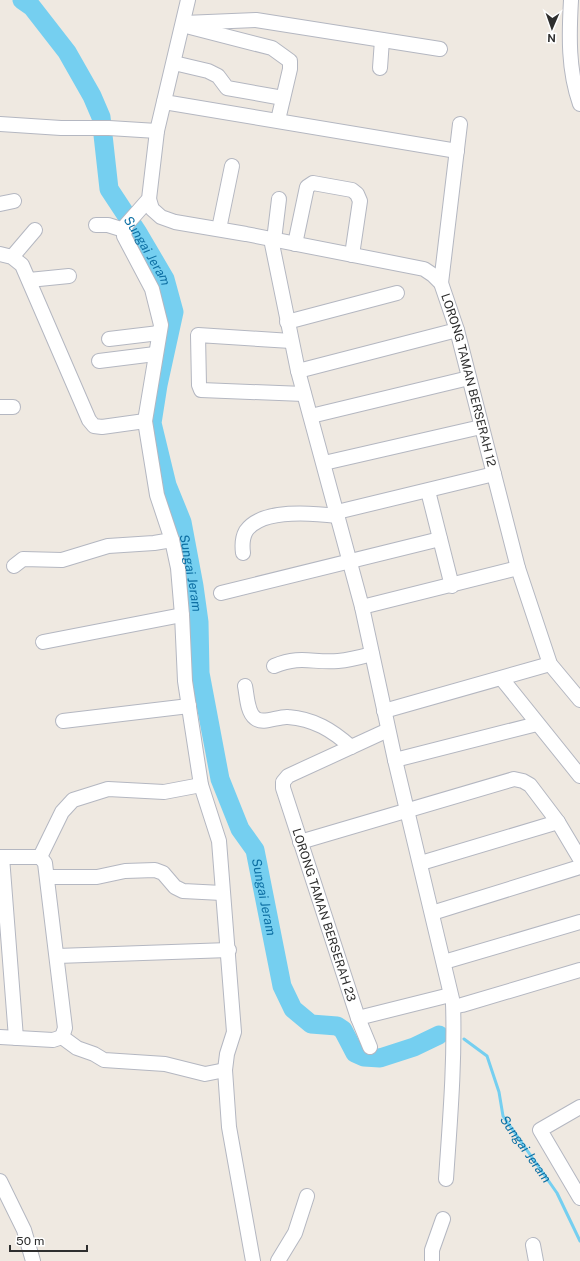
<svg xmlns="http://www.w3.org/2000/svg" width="580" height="1261" font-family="'Public Sans',sans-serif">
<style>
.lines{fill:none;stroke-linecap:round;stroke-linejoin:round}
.stream{stroke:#75cff0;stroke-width:3}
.river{stroke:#75cff0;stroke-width:19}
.minor-casing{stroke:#b4b7c1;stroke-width:16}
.minor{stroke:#fff;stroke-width:14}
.labels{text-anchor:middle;stroke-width:3.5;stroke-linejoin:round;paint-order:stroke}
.street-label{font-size:12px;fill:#2e2e2e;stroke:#fff}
.water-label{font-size:13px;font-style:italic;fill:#0d6fa3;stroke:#fff}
</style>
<rect width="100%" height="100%" fill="#efe9e1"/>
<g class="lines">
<path class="stream" id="s1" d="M464 1039 487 1056 499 1092 503 1116 557 1193 580 1241"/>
<path class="river" id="s2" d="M22 0 32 7 67 52 92 96 101 117 109 189 138 233 165 279 174 312 158 385 152 423 167 485 182 522 194 586 199 622 200 673 220 779 240 829 255 850 282 986 293 1009 311 1024 337 1026 343 1030 355 1053 364 1057 380 1058 414 1047 439 1035"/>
<g class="minor-casing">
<g id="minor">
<path d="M188 0 157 131 149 199 126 225 124 236 152 289 161 325 145 421 157 495 172 540 178 568 182 615 185 681 201 785 219 841 234 1032 227 1054 225 1070 229 1127 253 1261"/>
<path d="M571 0C569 35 568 70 580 104"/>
<path d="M184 23 256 20 440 49"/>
<path d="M190 27 272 48 290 61V69L278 120"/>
<path d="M174 63 208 71 218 76 227 88 283 98"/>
<path d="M380 68 382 40"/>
<path d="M164 102 457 151"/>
<path d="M0 124 61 128H109L157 131"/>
<path id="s3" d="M149 199 152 209 161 217 175 222 246 234 424 269 433 275 441 283 457 330 518 568 550 664 580 700"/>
<path d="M0 204 14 201"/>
<path d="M96 225H108L124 230"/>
<path d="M219 229 232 166"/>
<path d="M271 239 298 371 362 607 395 760 453 1003 457 1006 462 1005 580 970"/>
<path d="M274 240 279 199"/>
<path d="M295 244 307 187 313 183 352 190 357 194 360 201 352 255"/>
<path d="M0 254 12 257 22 265 89 420 94 426 102 427 145 421"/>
<path d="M12 257 35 230"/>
<path d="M29 280 69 276"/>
<path d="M441 283 460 124"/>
<path d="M287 322 397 293"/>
<path d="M109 339 159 333"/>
<path d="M291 341 198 335 199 385 201 390 304 394"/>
<path d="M99 361 155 354"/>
<path d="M298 371 457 330"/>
<path d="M0 407H13"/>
<path d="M311 416 469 378"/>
<path d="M324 463 481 427"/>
<path d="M428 491 452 586"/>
<path d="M337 512 494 474"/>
<path d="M243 553C242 545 242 538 246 531 262 508 313 513 338 516"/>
<path d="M14 566 23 559 62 560 108 546 154 543 172 540"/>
<path d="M221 593 440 539"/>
<path d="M362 607 518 568"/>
<path d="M43 642 182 615"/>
<path d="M274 666C301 655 312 663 338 661 350 660 361 657 372 654"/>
<path d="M502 679 580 776"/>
<path d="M245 686C247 695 247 712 255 718 263 725 278 716 288 717 314 719 332 730 351 747"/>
<path d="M384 711 550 664"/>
<path d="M63 721 189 706"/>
<path d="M395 760 537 724"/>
<path d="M300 842 514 779 523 781 530 785 558 822 580 859"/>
<path d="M0 857H40L45 863 65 1028 62 1037"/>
<path d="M2 857 16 1038"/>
<path d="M40 857 62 812 73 800 108 789 164 792 201 785"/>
<path d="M421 863 558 822"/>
<path d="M48 877H97L125 871 155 870 163 873 175 887 183 891 222 893"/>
<path d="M432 913 580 867"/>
<path d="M57 956 229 950"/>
<path d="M444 962 580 922"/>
<path d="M358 1018 450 995"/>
<path d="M0 1037 53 1040 62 1037"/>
<path d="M62 1037 77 1048 94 1054 104 1060 165 1064 205 1074 225 1070"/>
<path d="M370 1047 358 1018 283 788V782L288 776 388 730"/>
<path d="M580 1107 540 1130 580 1198"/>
<path d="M446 1179C450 1120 455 1062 453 1003"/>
<path d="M0 1181 24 1230 33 1261"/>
<path d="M533 1245 536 1261"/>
<path d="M278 1261 295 1233 307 1196"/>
<path d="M432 1261V1250L443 1219"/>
</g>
</g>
<use href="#minor" class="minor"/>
</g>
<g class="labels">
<g class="street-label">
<text dy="4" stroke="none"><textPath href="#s3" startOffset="414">LORONG TAMAN BERSERAH 12</textPath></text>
<text transform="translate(324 915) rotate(72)" y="4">LORONG TAMAN BERSERAH 23</text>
</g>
<g class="water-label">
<text dy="5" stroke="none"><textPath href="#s2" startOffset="288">Sungai Jeram</textPath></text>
<text dy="5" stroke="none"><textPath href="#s2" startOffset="624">Sungai Jeram</textPath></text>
<text dy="5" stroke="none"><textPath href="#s2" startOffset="960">Sungai Jeram</textPath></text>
<text dy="5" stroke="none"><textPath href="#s1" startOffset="131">Sungai Jeram</textPath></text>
</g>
</g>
<g transform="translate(552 28) rotate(182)" stroke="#ffffff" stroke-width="3" paint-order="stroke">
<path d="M0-3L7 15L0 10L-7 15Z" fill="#2e2e2e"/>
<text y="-6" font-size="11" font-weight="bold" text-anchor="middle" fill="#2e2e2e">N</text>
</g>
<path d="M10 1245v6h77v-6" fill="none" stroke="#2e2e2e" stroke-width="2"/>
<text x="16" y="1245" font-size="12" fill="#2e2e2e" stroke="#ffffff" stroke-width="3" paint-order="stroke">50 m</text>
</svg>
